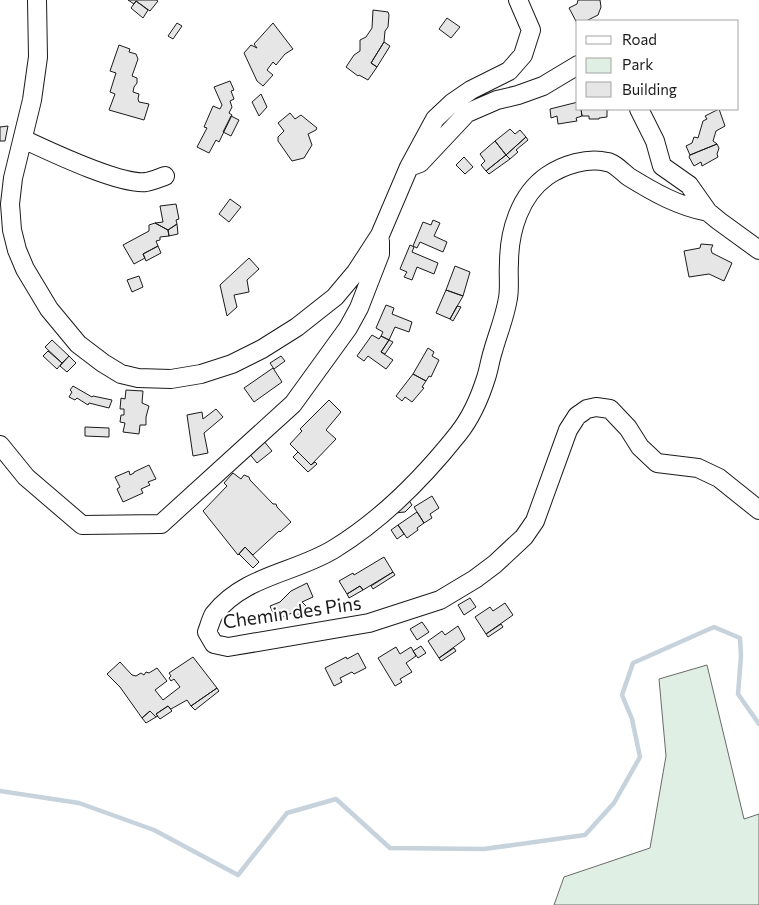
<svg xmlns="http://www.w3.org/2000/svg" width="759" height="905" font-family="Commissioner,sans-serif">
<style>
.green{fill:#e0efe3;stroke:#6a6a6a}
.lines{fill:none;stroke-linecap:round;stroke-linejoin:round}
.stream{stroke:#c6d2dc;stroke-width:4.5}
.building{fill:#e6e6e6;stroke:#1a1a1a}
.minor-casing{stroke:#1a1a1a;stroke-width:20}
.minor{stroke:#fff;stroke-width:18}
.labels{text-anchor:middle;stroke-width:4;stroke-linejoin:round;paint-order:stroke}
.street-label{font-size:19px;fill:#1a1a1a;stroke:#fff}
</style>
<rect width="100%" height="100%" fill="#fff"/>
<path class="green" d="M707 665 744 819 759 814V905H554L564 877 650 848 666 756 659 679Z"/>
<g class="lines">
<path class="stream" d="M0 791 79 803 154 830 238 875 287 813 336 799 390 848 484 849 585 835 614 803 640 757 632 719 622 695 633 663 714 627 740 638 741 656 738 694 759 724"/>
</g>
<path class="building" d="M128 0H156L158 1 150 11 136 1 134 4Z
M578 0H600L601 7 598 15 586 21H578V25L569 8 577 4Z
M136 1 148 10 143 18 131 8Z
M373 10 388 12 389 15 388 27 385 31 384 42 371 63 377 67 368 80 359 75 358 76 346 67 354 55 360 51V40L366 37 372 28Z
M447 18 460 27 451 38 439 29Z
M177 23 182 26 173 39 168 36Z
M273 23 293 49 285 54 276 65 273 62 267 70 273 75 263 86 257 81 244 53 251 45 257 48 254 44Z
M384 42 390 46 377 67 371 63Z
M119 45 130 49 129 52 136 54 138 59 132 76 137 78V83L134 87 133 92 139 94 138 99 139 102 149 104 144 120 109 110 115 94 110 92 116 73 110 71Z
M230 81 234 90 231 91 234 99 230 101 232 107 229 113 232 115 219 142 216 140 209 153 197 147 207 128 204 127 213 106 220 109 222 105 214 87Z
M261 94 267 107 259 116 252 102Z
M578 102V109H581L582 116 576 118 577 121 558 124 557 116 551 118 550 109Z
M581 109H612L607 110V117L599 118V119H589V116H582Z
M719 109 725 126 716 131 713 141 717 144 690 155 686 146 692 143 694 137 698 138 703 121 707 119 705 116Z
M290 113 295 119 301 115 317 128 316 130 308 134 312 145 304 158 292 161 278 141V137L284 131 278 123Z
M231 116 239 120 231 136 223 132Z
M8 126 5 141H0V127Z
M510 129 515 134 520 130 526 137 506 155 495 141Z
M526 137 528 140 516 150 518 152 510 159 506 155Z
M495 141 506 155 486 171 481 165 485 161 480 154Z
M717 144 719 148 717 154 718 157 702 166 701 162 694 166 689 157 690 155Z
M506 155 510 159 489 174 486 171Z
M464 157 473 167 465 174 456 165Z
M230 199 241 207 229 222 219 214Z
M176 204 179 219 176 220 177 224 168 230 155 223 163 222 160 206Z
M433 220 440 223 434 236 447 242 443 252 420 242 417 248 413 246 423 222 431 225Z
M155 223 168 230 169 236 160 237V240L156 241 158 246 143 254 145 258 134 264 123 245 149 231V225Z
M177 224 178 234 169 236 168 230Z
M701 244 713 245 711 249 712 253 732 263 724 281 709 274 689 277 684 251 700 248Z
M410 245 414 247 412 252 438 263 434 274 417 267 412 280 404 277 407 272 400 269Z
M158 246 161 253 146 261 143 254Z
M249 258 259 269 247 280 249 292 234 295 237 307 227 316 220 285Z
M455 266 470 272 463 296 446 290Z
M139 276 143 287 132 292 127 280Z
M446 290 463 296 450 319 436 313Z
M386 305 394 308 392 314 412 322 409 332 395 327 389 340 381 336 383 332 376 328Z
M457 306 461 307 453 321 450 319Z
M372 335 379 339 381 336 389 340 381 352 393 360 386 369 368 356 364 361 357 356Z
M52 340 69 356 62 363 45 347Z
M389 340 393 342 385 354 381 352Z
M428 348 434 352 432 356 439 360 431 377 429 376 426 381 413 374Z
M48 351 62 363 57 369 43 356Z
M69 356 76 363 67 372 60 366Z
M281 356 285 361 274 369 270 363Z
M273 368 282 382 254 402 244 388Z
M413 374 426 381 422 387 424 388 412 402 405 397 402 401 396 396Z
M73 386 92 397 93 396 112 400 109 408 89 403 88 405 77 398 75 400 69 397 72 392 70 390Z
M126 390 143 391 142 403 149 406 146 417V425H140L139 434 123 432 125 423 120 422 121 415H124V409H120L121 398 125 399Z
M329 400 341 412 326 430 336 439 311 465 290 444 302 431 300 429Z
M216 409 223 417 204 433 208 453 193 456 187 415 202 412 203 419Z
M85 427 109 428V437L85 436Z
M263 440 272 451 257 463 248 452Z
M298 452 311 465 315 462 317 464 308 472 293 457Z
M149 465 156 479 148 482 150 485 141 489 143 493 123 502 117 489 120 487 115 477 129 471 130 475 134 473V472Z
M233 473 241 479 244 475 249 477 250 480 273 504H276L277 507 291 522 280 532 279 531 253 555 245 547 238 555 203 511 227 486 224 483Z
M432 496 439 508 430 514 432 518 424 523 414 507Z
M408 499 412 505 405 512 394 513Z
M417 512 424 523 417 528 418 530 407 538 398 525Z
M398 525 404 534 397 539 391 530Z
M245 547 259 562 253 568 239 554Z
M384 557 393 572 363 590 360 586 347 594 339 581 353 573 354 575Z
M393 572 395 575 373 589 371 586Z
M307 583 313 597 302 602 292 613 276 620 270 606 280 602 291 591Z
M360 586 363 590 349 598 347 594Z
M470 598 476 607 464 615 458 605Z
M302 602 306 606 296 617 292 613Z
M505 603 513 615 486 634 475 617 490 607 493 611Z
M422 622 429 632 417 640 410 629Z
M501 624 503 627 488 637 486 634Z
M458 626 465 639 439 658 428 641 442 631 445 635Z
M421 646 426 653 418 658 413 651Z
M396 647 400 654 411 647 416 656 406 663 412 672 400 679 402 682 395 686 378 658Z
M454 648 456 651 441 661 439 658Z
M358 653 366 668 354 674 352 672 340 678 342 682 334 686 325 668 346 657 347 659Z
M193 657 217 688 191 706 187 700 171 709 168 706 156 714 158 716 156 717 150 711 142 718 120 687 107 674 120 662 132 675 136 676 141 673 144 675 146 672 149 673 157 668 167 681 155 690 163 700 180 687 174 679 171 681 169 678 171 676 169 673Z
M217 688 219 691 195 710 191 706Z
M168 706 172 711 160 719 156 714Z
M150 711 156 717 146 723 142 718Z"/>
<g class="lines">
<g class="minor-casing">
<path id="minor" d="M37 0 38 57 32 100 13 178 10 204 12 230 17 250 25 269 49 309 78 344 103 363 121 374 138 378 171 379 201 374 232 364 262 349 297 327 335 297 356 272 380 235 409 167 435 119 452 103 471 90 509 71 523 55 531 30 518 0
M639 109 655 141 662 166 689 185 708 212 719 221 759 250
M23 139C49 151 119 185 146 182 152 181 159 178 165 176
M412 166 420 163 467 113 497 100 518 95 543 86 578 65
M708 212C678 206 655 193 629 177 623 173 615 163 607 162 588 157 563 165 547 176 520 195 509 231 509 263 508 274 510 287 508 298 505 317 498 333 493 351 490 360 489 369 486 378 480 397 470 419 458 434 423 478 383 519 334 549 295 573 245 575 214 614 211 619 209 627 207 632L214 644 228 647 369 623 440 600 475 579 495 564 524 537 535 521 568 430 577 416 587 409 596 407 610 409 628 428 640 447 657 463 698 468 719 478 759 510
M0 445 26 477 82 525 161 524 293 404 348 328 359 308 380 254V241"/>
</g>
<use href="#minor" class="minor"/>
</g>
<g class="labels">
<g class="street-label">
<text transform="translate(292 612) rotate(-8)" y="7">Chemin des Pins</text>
</g>
</g>
<rect x="576" y="20" width="162" height="90" fill="#ffffff" stroke="#a3a3a3"/>
<rect x="586" y="36" width="25" height="8" fill="#ffffff" stroke="#a3a3a3"/>
<text x="622" y="45" font-size="15" fill="#1a1a1a">Road</text>
<rect x="586" y="58" width="25" height="15" fill="#e0efe3" stroke="#a3a3a3"/>
<text x="622" y="70" font-size="15" fill="#1a1a1a">Park</text>
<rect x="586" y="82" width="25" height="15" fill="#e6e6e6" stroke="#a3a3a3"/>
<text x="622" y="95" font-size="15" fill="#1a1a1a">Building</text>
</svg>
